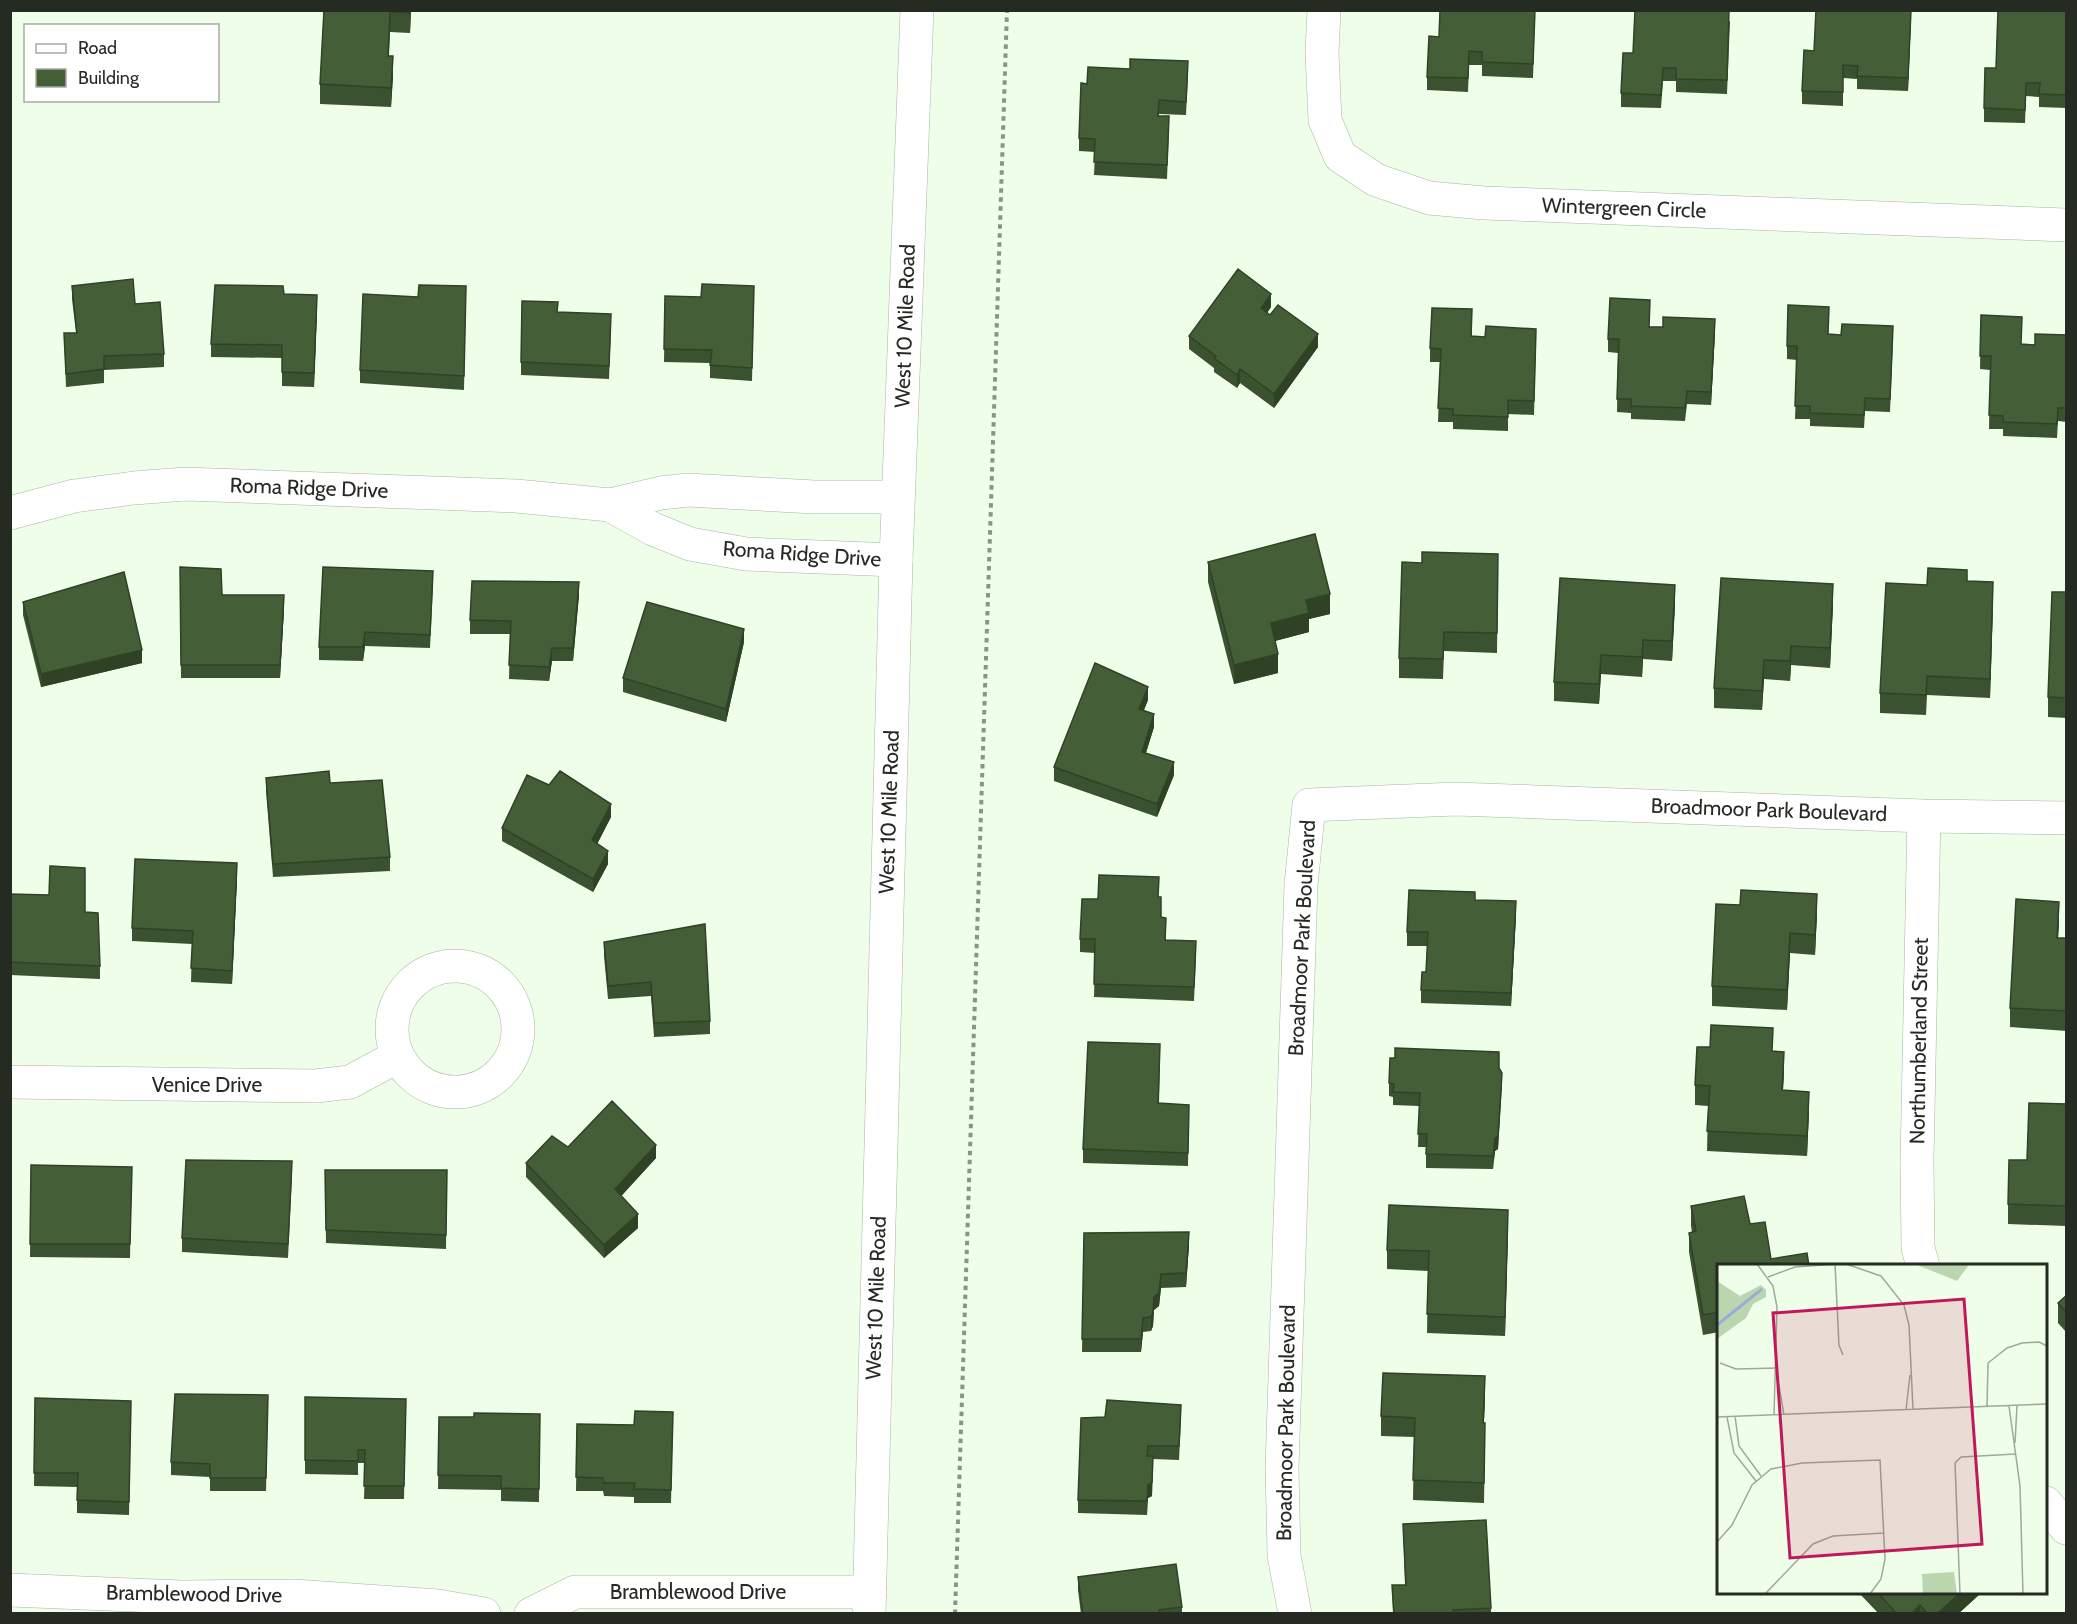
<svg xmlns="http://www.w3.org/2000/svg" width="2077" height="1624" font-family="Cabin,sans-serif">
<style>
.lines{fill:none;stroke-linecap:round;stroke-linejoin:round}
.street-casing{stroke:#a8b6a2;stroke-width:34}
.secondary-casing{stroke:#a8b6a2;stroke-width:34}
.path{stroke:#8a9486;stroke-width:4;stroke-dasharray:4.5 4.5;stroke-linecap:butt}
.street{stroke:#fff;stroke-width:33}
.secondary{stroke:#fff;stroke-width:33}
.wall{fill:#3a522f}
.shaded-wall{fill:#304226}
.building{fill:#445f37;stroke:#304226;stroke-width:1.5}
.labels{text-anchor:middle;stroke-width:6;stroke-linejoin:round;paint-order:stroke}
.street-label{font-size:21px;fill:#252a23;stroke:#fff}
.inset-river{fill:none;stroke:#9bacdb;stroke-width:3}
.inset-road{fill:none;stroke:#9ea99a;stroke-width:1.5}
.view{fill:#c2185b;fill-opacity:0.15;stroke:#c2185b;stroke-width:3}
.inset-edge{fill:none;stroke:#252a23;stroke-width:3}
</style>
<rect width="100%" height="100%" fill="#effee9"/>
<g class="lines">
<g class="street-casing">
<path id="street" d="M1324 10 1322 53 1325 120 1340 156 1376 180 1429 198 1484 203 2066 225
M610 505 653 529 690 544 746 554 896 560
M10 513 74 496 134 488 185 484 516 496 610 505 661 493 688 490 814 497H898
M392 1029a63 63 0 1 1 126 0a63 63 0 1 1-126 0Z
M10 1082 316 1086 350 1082 398 1056
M1923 1266 1918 1248 1917 1161 1924 816
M2046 1503 2066 1528
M10 1590 181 1597 294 1596 438 1606 484 1614
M531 1614 575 1592H870
M1295 1614 1284 1555 1282 1469 1301 885 1309 805 1456 799 1924 816 2066 818"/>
</g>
<g class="secondary-casing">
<path id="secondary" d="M869 1614 896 560 917 10"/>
</g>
<path class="path" d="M955 1614 1007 10"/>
<use href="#street" class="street"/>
<use href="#secondary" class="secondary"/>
</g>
<path class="wall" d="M324 10H411L410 33 390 32 389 56 393 76 391 107 320 104V84Z
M1440 10H1535L1533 78 1482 76V65H1469L1468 92 1427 90V77L1439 37Z
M2067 10V108L2039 107V97L2026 96 2025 123 1984 122V108L1996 68Z
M1911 18 1908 91 1857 89V79L1843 78V106L1802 104V91L1814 51Z
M1730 21 1727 94 1676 92V81H1663L1661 108 1621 107V93L1633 53Z
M1188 74 1186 115 1159 114V116L1169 129 1167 179 1094 175 1095 152 1079 151V138L1087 84Z
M72 286 135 304 164 354V367L104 370V383L66 387 64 333H76L72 299Z
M466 286 464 390 360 383V370L418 297Z
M754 286 752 381 710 378V363L664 362 665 296 701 297Z
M284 294 317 308 314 387 282 386V358L211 357V344Z
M1271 307 1267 313 1318 347 1274 408 1240 383 1237 388 1214 372V368L1189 349V336Z
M558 312 611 327 609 379 521 375V362Z
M1981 315 2022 344 2035 345 2067 335V422L2058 421 2057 438 2003 436V429H1989L1990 370 1980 369Z
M1829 320 1828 334 1893 339 1890 412 1865 411 1864 428 1810 426V419H1795L1797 360 1787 359V346Z
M1472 323V336L1536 342 1534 415 1508 414V431L1453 429V422H1438L1440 362H1430V348Z
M1650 327 1715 332 1711 405 1687 404 1685 421 1631 419V413L1617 412 1618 353 1608 352V339Z
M1208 562 1330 614 1309 619V632L1275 641 1278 673 1234 684 1208 582Z
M180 567 222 595 284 609 280 678H181Z
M1498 573 1497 653 1444 651 1443 679 1399 678V658Z
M1967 581 1993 602 1990 698 1927 695 1926 715 1880 713V693L1927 585Z
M433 584 430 648 365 646 363 661 319 660V647Z
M2067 592V718L2048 717V697Z
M579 595 573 661H552L549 681 509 679 510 634H470V620Z
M23 602 142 663 41 687 23 615Z
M1833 604 1830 668 1791 665 1790 681 1764 679 1762 710 1714 708V688Z
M1675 605 1672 661 1643 659 1642 677 1601 674 1599 704 1554 701V682Z
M744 642 726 722 623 692V678Z
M1148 700 1144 710 1154 727 1146 753 1174 775 1157 817 1054 781V767Z
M266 778 330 783 390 857V871L273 877 266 791Z
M549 785 611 817 597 844 608 864 593 892 502 841V828Z
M237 877 232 984 191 982 192 944 132 941V928Z
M10 894 49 895 85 912 100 966V979L10 975Z
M1159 897 1161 917 1166 940 1196 954 1194 1001 1094 997 1095 953 1080 952V939L1098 899Z
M1475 900 1516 915 1511 1006 1421 1003V990L1426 972 1428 946H1407V932Z
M1817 913 1815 955 1790 953 1787 1010 1712 1006V986Z
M2059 921 2058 938H2067V1031L2010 1027V1008Z
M604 942 710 1021V1034L654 1037 651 996 608 999 604 956Z
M1773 1051 1784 1071 1783 1090 1809 1111 1807 1156 1707 1151 1708 1106 1695 1105V1085Z
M1160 1058 1159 1103 1189 1105 1188 1166 1083 1163V1149Z
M1499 1068 1502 1086 1498 1149 1495 1151 1493 1169 1426 1168V1147H1418L1419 1106 1393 1105V1097L1389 1096V1083Z
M2067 1104V1226L2008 1224V1204L2027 1160Z
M568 1147 656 1158 621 1196 638 1228 604 1258 526 1177V1163Z
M31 1165 132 1167 130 1258 30 1257Z
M325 1170H447L446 1249 326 1243Z
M292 1175 288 1258 182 1252V1238Z
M1691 1206 1750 1224 1771 1259 1809 1266H1719V1332L1703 1335 1689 1252V1233L1692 1232 1691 1226Z
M1508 1230 1505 1336 1427 1333 1428 1271 1387 1269V1250Z
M1084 1233 1189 1245 1186 1287 1161 1288 1159 1306 1154 1310 1153 1326 1151 1331 1143 1332 1141 1352H1082Z
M2067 1295V1333L2058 1323V1303Z
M268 1395 266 1491H210V1477L171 1475V1462Z
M1485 1396 1484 1423 1485 1443 1484 1503 1413 1500 1414 1437 1381 1436V1416Z
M305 1397 406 1399 404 1499H364L365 1463H358V1475L305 1474Z
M35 1398 131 1401 129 1515 77 1513V1487L34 1486Z
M673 1412 671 1503H634V1497L604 1496 603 1491H576L577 1424 634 1425Z
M540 1414 539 1502 501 1501V1490L438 1489 439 1417H474Z
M1181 1418 1179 1460 1153 1459 1152 1496 1148 1498 1147 1515 1078 1513V1500Z
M1403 1524 1491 1608V1614H1393L1392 1585H1405Z
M1078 1577 1182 1607V1614H1081L1078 1590Z
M1859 1593H1981L1958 1614H1879Z"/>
<path class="shaded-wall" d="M410 10H411L410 33Z
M1911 10V18L1908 91V78Z
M393 56V76L391 107V88Z
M1271 294V307L1261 321V308Z
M317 295V308L314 387V373Z
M1715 319V332L1711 405V392Z
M1318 334V347L1274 408V394Z
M1240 369V383L1237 388V375Z
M579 582V595L573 661V648Z
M1993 582V602L1990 698V679Z
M1833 584V604L1830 668V648Z
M1675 585V605L1672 661V641Z
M1330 594V614L1309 619V632L1271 642V623L1306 600Z
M284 595V609L280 678V665Z
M744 629V642L726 722V709Z
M365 632V646L363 661V647Z
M1643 640V659L1642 677V657Z
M1791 646V665L1790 681V661Z
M552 648V661L549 681V667Z
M142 650V663L41 687V674Z
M1278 654V673L1234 684V665Z
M1601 655V674L1599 704V684Z
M1764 660V679L1762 710V691Z
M1148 687V700L1139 722V709Z
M1154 714V727L1142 765V752Z
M1174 762V775L1157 817V804Z
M611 804V817L592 854V840Z
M608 851V864L593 892V879Z
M237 863V877L232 984V971Z
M1817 894V913L1815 955V935Z
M1516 901V915L1511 1006V993Z
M2059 902V921L2057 958V938Z
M1790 933V953L1787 1010V990Z
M1784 1052V1071L1782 1109V1090Z
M1502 1073 1498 1149 1495 1151 1493 1169 1495 1138Z
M1809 1092V1111L1807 1156V1136Z
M656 1145V1158L615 1203V1189Z
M1508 1210V1230L1505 1336V1317Z
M638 1214V1228L604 1258V1245Z
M1189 1232V1245L1186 1287V1273Z
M1161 1274V1288L1159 1306 1154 1310 1153 1326 1151 1331V1317L1154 1297Z
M1143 1318V1332L1141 1352V1339Z
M1485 1376V1396L1483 1443V1423Z
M1153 1456 1152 1496 1148 1498 1147 1515 1148 1485Z
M1960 1593H1981L1958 1614H1937Z
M1920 1605V1614H1911Z"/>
<path class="building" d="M324 10H410V13L390 12 388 56H393L391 88 320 84Z
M1440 10H1535L1533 64 1482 62V52L1469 51 1468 78 1427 77 1429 36 1439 37Z
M1635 10H1729L1727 80 1676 79V68H1663L1661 95 1621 93 1623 53H1633Z
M1816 10H1911L1908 78 1857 76 1858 66 1843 65V92L1802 91 1804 50 1814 51Z
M1998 10H2067V95L2039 94 2040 83H2026L2025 110 1984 108 1985 68H1996Z
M1130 59 1188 61 1186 102 1159 100 1158 116H1169L1167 165 1094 162 1095 139 1079 138 1081 83 1087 84 1088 67 1130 69Z
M1238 269 1271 294 1261 308 1270 315 1278 305 1318 334 1274 394 1240 369 1237 375 1214 358 1216 356 1189 336Z
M133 279 135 304 160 302 164 354 104 356V369L66 374 64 333H77L72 286Z
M702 284 754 286 752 368 710 365 712 350 664 349 665 296 701 297Z
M215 285 283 286 284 294 317 295 314 373 282 372V345L211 344Z
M419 285 466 286 464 376 360 370 363 294 418 297Z
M1610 298 1650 300 1649 327H1663V317L1715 319 1711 392 1687 391 1685 408 1631 406V399H1617L1619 339H1608Z
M522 301 558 302 557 312 611 314 609 366 521 362Z
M1788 305 1829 307 1828 334 1841 335 1842 324 1893 326 1890 399 1865 398 1864 415 1810 413V406H1795L1797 346H1787Z
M1432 308 1472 309 1471 336 1485 337 1486 326 1536 329 1534 401 1508 400V417L1453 415V409L1438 408 1441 349 1430 348Z
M1981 315 2022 317 2021 344 2035 345V334L2067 335V408H2058L2057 424 2003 422V416L1989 415 1991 356H1980Z
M1315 534 1330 594 1306 600 1309 613 1271 623 1278 654 1234 665 1208 562Z
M1422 552 1498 554 1497 633 1444 632 1443 659 1399 658 1402 562 1422 563Z
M180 567 221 569 222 595H284L280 665H181Z
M323 567 433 571 430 635 365 632 363 647H319Z
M1928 568 1967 570V581L1993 582 1990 679 1927 676 1926 695 1880 693 1886 583 1927 585Z
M124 572 142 650 41 674 23 602Z
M1560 578 1675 585 1672 641 1643 640 1642 657 1601 655 1599 684 1554 682Z
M1721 578 1833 584 1830 648 1791 646 1790 661 1764 660 1762 691 1714 688Z
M472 581 579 582 573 648H552L549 667 509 665 511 621 470 620Z
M2052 592H2067V698L2048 697Z
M647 602 744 629 726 709 623 678Z
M1095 663 1148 687 1139 709 1154 714 1142 752 1174 762 1157 804 1054 767Z
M329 771 330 783 382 780 390 857 273 864 266 778Z
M560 771 611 804 592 840 608 851 593 879 502 828 527 775 549 785Z
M135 859 237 863 232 971 191 968 193 931 132 928Z
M50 866 85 868V912L98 913 100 966 10 962V894L49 895Z
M1099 875 1159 877 1158 897H1161V917L1166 918 1165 940 1196 941 1194 987 1094 984 1095 939H1080L1082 899H1098Z
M1409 890 1475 892V900L1516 901 1511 993 1421 990 1422 972H1426L1428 932H1407Z
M1741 890 1817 894 1815 935 1790 933 1787 990 1712 986 1716 904 1740 905Z
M2016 899 2059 902 2057 938H2067V1011L2010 1008Z
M705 924 710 1021 654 1023 651 982 608 986 604 942Z
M1711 1025 1773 1028 1772 1051 1784 1052 1782 1090 1809 1092 1807 1136 1707 1131 1710 1086 1695 1085 1697 1047H1710Z
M1088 1042 1160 1044 1158 1103 1189 1105 1188 1153 1083 1149Z
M1395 1048 1499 1052V1068L1502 1073 1498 1136 1495 1138 1493 1156 1426 1154 1427 1134H1418L1420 1093 1393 1092 1394 1084 1389 1083 1390 1058H1395Z
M612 1101 656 1145 615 1189 638 1214 604 1245 526 1163 552 1136 568 1147Z
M2029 1103 2067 1104V1206L2008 1204 2009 1160H2027Z
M186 1160 292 1161 288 1244 182 1238Z
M31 1165 132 1167 130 1244H30Z
M325 1170H447L446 1235 326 1230Z
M1744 1196 1750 1224 1765 1222 1771 1259 1807 1253 1809 1266H1719V1312L1703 1315 1689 1233 1696 1231 1691 1206Z
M1389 1205 1508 1210 1505 1317 1427 1314 1429 1251 1387 1250Z
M1189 1232 1186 1273 1161 1274 1159 1293 1154 1297 1153 1312 1151 1317 1143 1318 1141 1339H1082L1084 1233Z
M2067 1295V1313L2058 1303Z
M1383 1373 1485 1376 1483 1423H1485L1484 1483 1413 1480 1415 1418 1381 1416Z
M175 1394 268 1395 266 1478H210V1464L171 1462Z
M305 1397 406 1399 404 1486H364L365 1450H358V1461L305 1460Z
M35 1398 131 1401 129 1502 77 1500 78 1473H34Z
M1107 1400 1181 1405 1179 1446H1148L1147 1456H1153L1152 1482 1148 1485 1147 1501 1078 1500 1081 1418 1105 1417Z
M635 1411 673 1412 671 1490 634 1489 635 1483H604L603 1478 576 1477 577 1424 634 1425Z
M474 1413 540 1414 539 1489 501 1488V1476L438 1475 439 1417H474Z
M1486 1520 1491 1608 1453 1610V1614H1394L1392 1585H1406L1403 1524Z
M1176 1564 1182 1607 1159 1610 1160 1614H1083L1078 1577Z
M1878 1593H1960L1937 1614H1928L1920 1605 1911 1614H1897Z"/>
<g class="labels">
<g class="street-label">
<text transform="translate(1624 208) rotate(2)" y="7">Wintergreen Circle</text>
<text transform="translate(905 326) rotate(-88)" y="7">West 10 Mile Road</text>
<text transform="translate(309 488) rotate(2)" y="7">Roma Ridge Drive</text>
<text transform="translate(802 554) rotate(4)" y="7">Roma Ridge Drive</text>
<text transform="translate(1769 810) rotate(2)" y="7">Broadmoor Park Boulevard</text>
<text transform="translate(889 812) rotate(-88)" y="7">West 10 Mile Road</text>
<text transform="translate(1302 938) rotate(-87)" y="7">Broadmoor Park Boulevard</text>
<text transform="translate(1919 1041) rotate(-89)" y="7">Northumberland Street</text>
<text x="207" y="1092">Venice Drive</text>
<text transform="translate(876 1298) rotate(-88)" y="7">West 10 Mile Road</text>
<text transform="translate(1286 1423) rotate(-89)" y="7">Broadmoor Park Boulevard</text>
<text x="698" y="1599">Bramblewood Drive</text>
<text transform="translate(194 1594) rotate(1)" y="7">Bramblewood Drive</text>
</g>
</g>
<g transform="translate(1717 1264)">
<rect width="330" height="330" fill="#effee9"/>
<path d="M198 0H251V2L240 17ZM0 17 23 32 44 21 49 26V33L36 40 29 54 0 75ZM237 308 240 330H206L205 310Z" fill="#bad6ae"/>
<path class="inset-river" d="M0 61 45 25"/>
<path class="inset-road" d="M40 0 56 22 60 43 57 151M118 0 122 81 126 91M129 0 164 12 187 41 192 61 196 145M51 13 78 3 120 0M3 99 19 105 61 104M60 110 67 151M292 142 303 222 306 330M270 143 271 99 290 84 305 79 322 78 330 82M189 146 193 111M18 152 22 182 44 212M0 153 330 140M10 153 17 189 39 217M298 179 300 142M0 278 15 261 35 221 54 205 85 199 163 196 168 295 164 315 153 330M48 330 96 280 116 272 167 269M243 330 238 199 244 193 299 190"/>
<path class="view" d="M247 35 265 280 73 294 56 49Z"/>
<rect width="330" height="330" class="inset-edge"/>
</g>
<rect width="2077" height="1624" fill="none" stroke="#252a23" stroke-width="24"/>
<rect x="24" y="24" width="195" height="78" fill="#ffffff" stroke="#a8aaa7" stroke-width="1.5"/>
<rect x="36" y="44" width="30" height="9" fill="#ffffff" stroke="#a8aaa7" stroke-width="1.5"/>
<text x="78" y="54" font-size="18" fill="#252a23">Road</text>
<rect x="36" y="69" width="30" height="18" fill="#445f37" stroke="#a8aaa7" stroke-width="1.5"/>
<text x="78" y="84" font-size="18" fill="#252a23">Building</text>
</svg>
